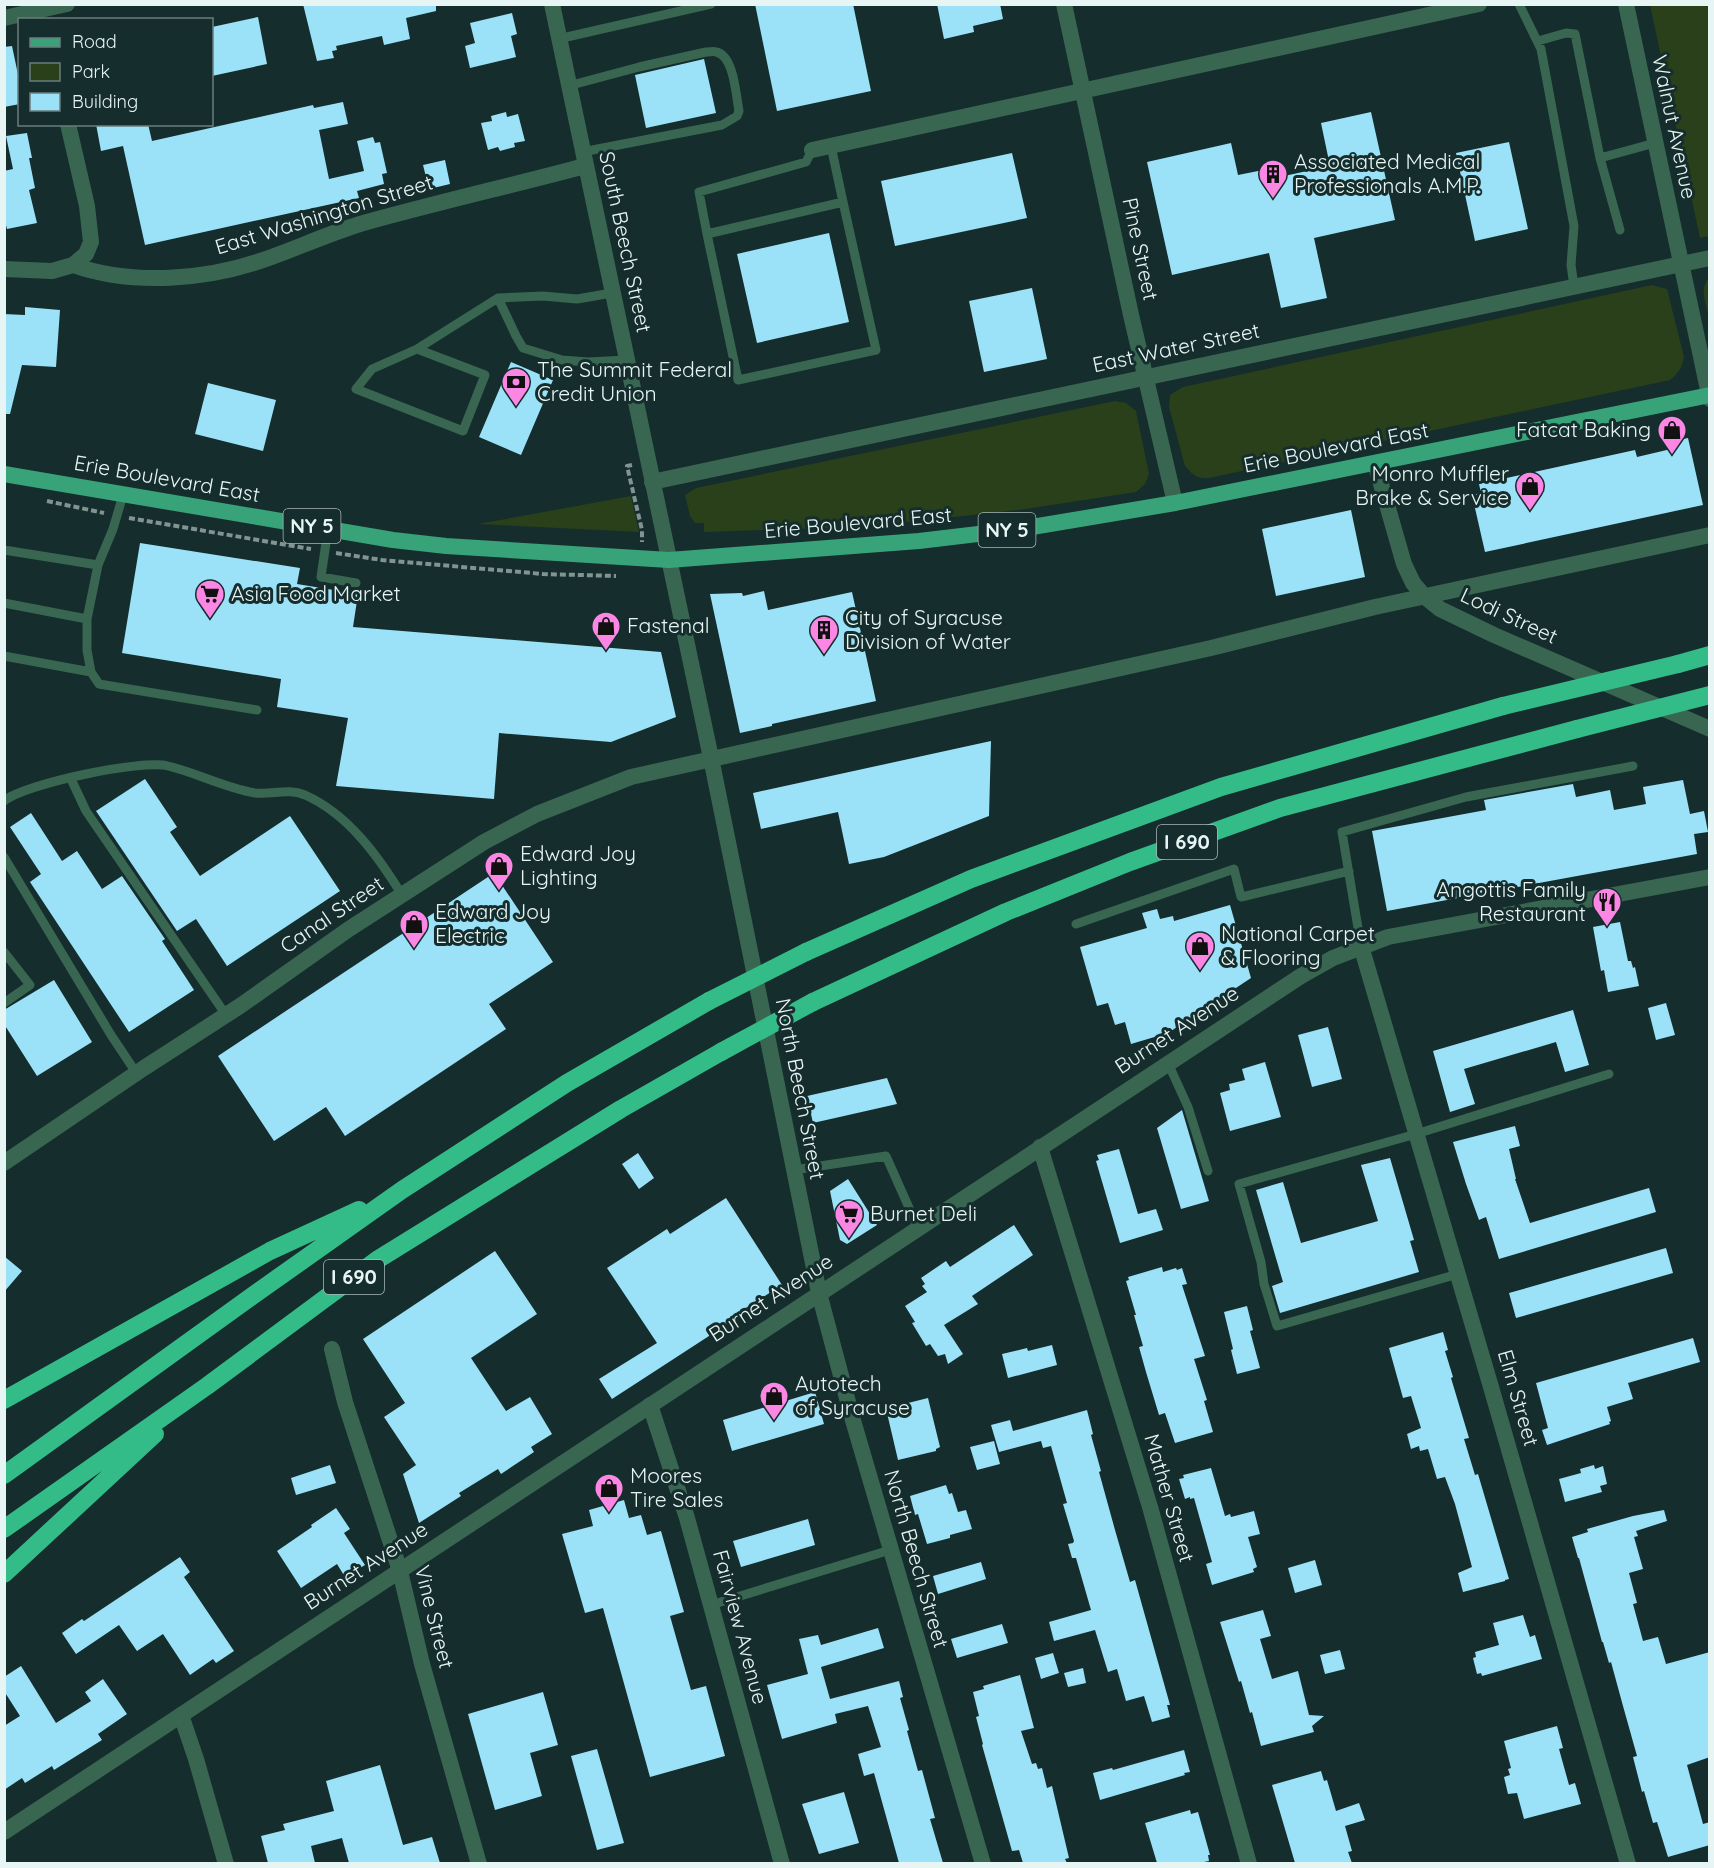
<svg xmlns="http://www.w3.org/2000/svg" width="1714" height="1868" font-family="Quicksand,sans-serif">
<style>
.green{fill:#29401a}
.building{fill:#9be2f9}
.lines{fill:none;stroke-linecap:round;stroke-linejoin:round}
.path{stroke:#819493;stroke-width:4;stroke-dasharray:6 3;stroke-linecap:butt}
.service{stroke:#386651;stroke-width:9}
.minor{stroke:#386651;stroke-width:16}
.tertiary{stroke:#386651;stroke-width:16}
.primary{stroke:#38a378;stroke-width:16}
.motorway{stroke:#3b8;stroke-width:18}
.motorway-bridge{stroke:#3b8;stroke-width:18}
.labels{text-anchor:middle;stroke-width:6;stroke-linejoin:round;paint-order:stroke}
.shield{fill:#152d2c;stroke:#a8b9b8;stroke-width:1.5}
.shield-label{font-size:20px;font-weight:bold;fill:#e7f5f4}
.street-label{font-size:21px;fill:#e7f5f4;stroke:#152d2c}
.poi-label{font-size:21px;fill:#e7f5f4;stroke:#152d2c;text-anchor:start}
</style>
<rect width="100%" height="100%" fill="#152d2c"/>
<path class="green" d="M1650 5H1709V236L1700 238Z
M1709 278V317C1706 304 1699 288 1709 278Z
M1652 285 1667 289 1684 357C1682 367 1679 373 1670 380L1209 478C1198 479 1192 475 1185 466L1169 407 1170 395 1183 387Z
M1115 401 1126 403 1136 411 1149 474 1145 484 1136 492 1019 510 862 527 704 532V523H695L690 516 685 495 696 488Z
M631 496 639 532 478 524Z"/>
<path class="building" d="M303 4H436V11L406 18 410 39 384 45 382 36 336 46 337 50 332 51 334 58 317 61Z
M755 4H853L871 91 777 111Z
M937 4H1000L1003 19 973 26 974 32 944 39Z
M512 13 517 34 511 36 516 57 470 68 465 46 475 43 470 23Z
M258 17 267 64 212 76V27Z
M12 46 20 84V104L4 107V47Z
M704 59 716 113 646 128 635 75Z
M343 102 348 124 319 130 329 179 364 171 357 141 373 137 375 143 380 142 387 173 382 174 384 184 357 191 359 198 145 245 123 146 101 151 96 124H148L152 141 313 105 314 108Z
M506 112 507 117 518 114 525 141 514 143 515 147 500 151 498 147 488 150 481 123 492 121 491 116Z
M1371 112 1395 220 1314 238 1327 298 1281 308 1269 253 1172 275 1147 162 1231 143 1238 175 1273 168 1275 178 1330 166 1321 123Z
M27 133 32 158H29L35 188 29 190 37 223 7 229 4 218V171L13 169 6 136Z
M1509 142 1528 229 1475 241 1456 153Z
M1012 153 1027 218 895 246 881 181Z
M445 160 450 184 429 189 423 165Z
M829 233 849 322 757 343 737 254Z
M1032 288 1047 359 984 372 969 301Z
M25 307 60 310 56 367 22 365 10 414H4V314L25 315Z
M511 362 553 380 521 455 479 437Z
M208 383 276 400 263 451 195 434Z
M1688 438 1703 505 1485 552 1472 495 1481 493 1479 484 1635 450 1637 457 1671 449 1670 442Z
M1351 510 1365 577 1276 596 1262 529Z
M140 543 300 568 297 584 358 594 353 627 661 652 676 717 611 742 499 733 494 799 336 786 348 718 277 707 281 679 122 653Z
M764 591 768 610 852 592 876 701 772 724V726L740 733 710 594 742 593 743 596Z
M991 741 989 816 884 857 849 864 838 812 761 829 753 793Z
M145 779 177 827 170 832 200 876 290 816 340 891 227 966 196 919 177 931 96 811Z
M1683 780 1690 814 1704 811 1708 832 1694 834 1697 854 1387 911 1372 831 1486 810 1484 800 1573 784 1576 797 1610 790 1614 810 1646 804 1643 787Z
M31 813 62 861 77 851 102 889 122 876 165 939 162 941 194 990 129 1032 30 882 41 874 10 827Z
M494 873 553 962 489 1004 506 1029 345 1136 326 1107 274 1141 218 1056Z
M1230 905 1251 978 1168 1033 1131 1044 1125 1022 1115 1025 1108 1003 1097 1006 1080 947 1147 928 1142 913 1157 909 1160 919 1173 916 1174 921Z
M1620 922 1628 961H1631L1633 968 1635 967 1639 986 1608 992 1604 970 1601 971 1593 927Z
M54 980 92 1042 37 1076 4 1024V1010Z
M1666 1003 1675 1035 1656 1040 1648 1008Z
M1573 1010 1589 1065 1565 1072 1556 1042 1464 1069 1475 1104 1450 1112 1433 1051Z
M1328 1027 1342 1079 1312 1087 1298 1035Z
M1265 1062 1281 1117 1230 1131 1220 1093 1230 1090 1229 1084 1245 1080 1242 1069Z
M887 1078 897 1104 813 1123 807 1096Z
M1182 1110 1209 1201 1181 1209 1157 1128Z
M1515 1126 1520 1146 1509 1149 1516 1179H1515L1530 1223 1649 1188 1656 1212 1499 1259 1486 1217 1479 1220 1466 1184 1453 1142Z
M1119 1149 1138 1214 1156 1209 1163 1230 1120 1243 1096 1161 1099 1160 1097 1155Z
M638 1153 654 1178 639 1189 622 1164Z
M1390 1158 1414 1240 1410 1241 1419 1272 1280 1313 1272 1286 1283 1282 1256 1190 1283 1182 1301 1243 1378 1221 1361 1165Z
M848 1179 877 1225 847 1244 840 1240 830 1191Z
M726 1198 782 1285 727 1320 729 1323 612 1399 599 1379 657 1343 607 1268 667 1229 670 1234Z
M1014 1225 1033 1255 972 1296 978 1304 944 1325 963 1354 948 1364 945 1354 938 1356 930 1344 926 1346 912 1323 915 1322 905 1306 927 1292 922 1286 925 1284 921 1278 946 1261 950 1267Z
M1666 1248 1673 1273 1516 1318 1509 1293Z
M495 1251 537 1314 471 1358 506 1411 530 1397 552 1434 531 1447 534 1452 501 1474 498 1469 459 1493 461 1496 419 1523 403 1474 416 1465 384 1417 405 1403 363 1339Z
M4 1256 22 1271 4 1292Z
M1162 1267 1163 1272 1176 1268 1177 1270 1182 1268 1187 1284 1182 1285 1205 1356 1194 1359 1207 1400 1204 1401 1213 1432 1175 1443 1165 1413 1159 1415 1146 1372 1139 1347 1143 1346 1134 1315H1136L1126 1281 1129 1280 1128 1277Z
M1247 1306 1253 1330 1250 1331 1260 1368 1237 1374 1231 1350 1233 1349 1224 1312Z
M1443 1332 1448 1350 1445 1351 1453 1377 1451 1378 1469 1438 1464 1439 1475 1475 1478 1474 1509 1579 1505 1580V1581L1463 1592 1458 1573 1472 1567 1455 1504 1445 1477 1437 1479 1428 1449 1420 1451 1419 1446 1411 1449 1407 1434 1421 1428 1411 1396 1403 1398 1389 1348Z
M1693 1338 1700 1362 1628 1383 1633 1399 1607 1407 1611 1421 1609 1422 1610 1424 1547 1445 1542 1430 1548 1428 1536 1383Z
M1052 1345 1057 1365 1008 1378 1002 1354 1027 1348 1028 1351Z
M815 1392 824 1424 732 1451 723 1420Z
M928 1398 940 1447 936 1449V1451L898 1460 887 1413 908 1406V1403Z
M1087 1410 1093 1434 1091 1435 1101 1471 1099 1472 1115 1530 1130 1582 1135 1580 1170 1705H1167L1170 1717 1152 1722 1144 1696 1126 1701 1117 1669 1108 1672 1095 1630 1054 1641 1049 1622 1091 1610 1076 1558H1072L1068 1544 1073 1543 1074 1541 1063 1504 1067 1503 1051 1446 1043 1448 1041 1441 999 1452 991 1425 1010 1420 1013 1431Z
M994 1441 1000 1464 977 1470 970 1447Z
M330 1465 336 1483 296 1495 291 1478Z
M1594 1465 1595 1469 1603 1466 1607 1484 1600 1486 1602 1492 1565 1502 1559 1479 1581 1473 1580 1469Z
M1211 1468 1225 1516 1230 1514 1231 1517 1254 1511 1260 1534 1248 1537 1257 1567 1253 1569 1254 1572 1212 1585 1206 1564 1212 1562 1194 1498 1190 1499V1497L1185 1499 1179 1479 1184 1478 1183 1475Z
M946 1485 949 1494 952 1493 958 1512 966 1510 972 1529 950 1535V1538L927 1544 918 1514 915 1515 910 1496Z
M624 1500 629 1518 641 1515 647 1535 661 1531 684 1612 670 1616 691 1690 706 1686 725 1756 650 1777 603 1608 585 1613 562 1534 593 1526 589 1510Z
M336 1508 350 1529 344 1533 365 1565 345 1577 337 1564 301 1588 277 1551 312 1527 311 1525Z
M1664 1510 1667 1521 1636 1531 1638 1536 1634 1537 1643 1569 1629 1573 1637 1603 1633 1604 1643 1641 1658 1637 1666 1664 1710 1652V1757L1687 1765 1703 1824 1710 1822V1845L1668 1857 1657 1822 1653 1823 1644 1791 1642 1792 1633 1757 1637 1756 1623 1706 1611 1662 1609 1663 1603 1642H1602L1579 1558H1578L1572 1537 1588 1532 1587 1529 1633 1516Z
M808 1519 815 1545 741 1567 733 1541Z
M180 1557 190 1572 184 1577 234 1651 216 1663 213 1659 190 1675 163 1634 137 1651 119 1625 76 1654 62 1633 82 1619 84 1621Z
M1315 1560 1322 1585 1295 1593 1288 1568Z
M981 1562 986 1579 938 1594 933 1576Z
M1263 1610 1271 1636 1260 1639 1272 1679 1298 1671 1309 1715 1324 1716 1312 1726 1314 1732 1261 1746 1252 1712 1250 1713 1241 1681 1239 1682 1220 1622Z
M1523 1615 1530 1637 1535 1635 1542 1659 1482 1676 1481 1673 1477 1674 1473 1658 1476 1657 1475 1652 1499 1645 1493 1623Z
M1002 1624 1008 1643 957 1658 951 1639Z
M878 1628 884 1648 821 1667 830 1699 899 1681 903 1697 900 1698 909 1730 907 1731 918 1771 922 1770 935 1818 930 1819 943 1863H899L874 1773 864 1776 858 1754 881 1747 868 1706 835 1714 837 1723 782 1739 767 1685 808 1674 799 1639 818 1635 821 1645Z
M1340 1650 1345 1669 1325 1674 1320 1655Z
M1053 1653 1059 1673 1041 1679 1035 1658Z
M21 1666 56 1723 91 1701 85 1692 103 1679 127 1714 98 1734 102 1740 54 1770 52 1766 25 1783 22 1778 4 1790V1726L20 1716 4 1691V1677Z
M1083 1668 1086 1683 1068 1687 1064 1673Z
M1020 1675 1034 1728 1021 1731 1032 1764 1036 1763 1038 1769 1042 1768 1047 1788 1052 1786 1069 1858 1065 1859 1067 1863H1023L1019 1850 1012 1851 982 1745 983 1744 976 1717 979 1716 973 1692 984 1689 983 1686Z
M543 1692 558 1745 530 1753 542 1796 495 1810 468 1714Z
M1557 1726 1563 1748 1559 1749 1569 1785 1575 1783 1581 1804 1524 1819 1517 1793 1508 1794 1504 1777 1510 1775 1508 1769 1511 1768 1504 1741Z
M597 1749 624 1843 597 1850 571 1756Z
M1184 1750 1190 1772 1184 1773 1185 1775 1100 1800 1093 1773 1112 1768 1113 1770Z
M380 1765 403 1845 432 1837 440 1863H349L342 1838 311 1846 315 1863H268L261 1836 285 1830 283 1824 334 1811 326 1781Z
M1321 1771 1324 1781 1327 1780 1336 1811 1359 1803 1365 1820 1345 1826 1352 1851 1348 1852 1352 1863H1295L1272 1785Z
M844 1792 859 1843 819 1854 802 1804Z
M1190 1810 1191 1814 1198 1812 1210 1855H1208L1209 1861 1199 1863H1157L1145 1823Z"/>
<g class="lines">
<path class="path" d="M632 465 627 466 642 530V542
M47 501 104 513
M129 518 311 549
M336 553 382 560 543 574 616 576"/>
<path class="service" d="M1519 4 1541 49 1574 226 1571 265 1574 286
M558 39 711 4
M1538 41 1566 33 1575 34 1600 158
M568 86 639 67 706 52C710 52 713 51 716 52 734 55 736 96 739 111L737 116 722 125 582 152
M812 150 806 162 699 192 707 234 843 202 831 146
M1620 230 1600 158 1655 143
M707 234 738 380 876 350 843 202
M498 298 516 336 523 348 562 360 588 362 626 360
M417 349 485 375 463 431 356 389 372 369 417 349 498 298 543 296 577 299 612 293
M123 495 113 529 98 565 87 619V650L91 672 99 684 257 710
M328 529 321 577 356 583
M4 550 98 565
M4 603 87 619
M4 656 91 672
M71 779 86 811 226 1015
M4 801C24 784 142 759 168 766 197 773 225 788 255 793 272 795 288 788 305 795 348 814 378 856 402 895
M4 857 111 1035 137 1074
M1076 924 1234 869 1241 897 1349 871
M1361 946 1342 832 1466 797 1633 766
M4 952 30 985 4 1003
M1168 1063 1188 1107 1208 1171
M794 1170 886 1156 918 1228
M1458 1274 1277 1326 1264 1284 1261 1262 1239 1184 1416 1134 1609 1074
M711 1605 890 1550"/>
<path class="minor" d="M1064 4 1131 315 1175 503
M1626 4 1710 399
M812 150 1479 4
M73 265C133 286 207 280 266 259 297 248 328 234 360 224 435 203 510 186 585 166
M4 269 52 271 73 265 86 254 91 242 87 206 68 124
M1361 946 1491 1387 1628 1864
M1040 1147 1150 1507 1249 1864
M4 1163 144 1068 240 1006 349 929 484 842 537 814 631 777 1211 648 1375 607 1710 535
M819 1293 852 1417 983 1864
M332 1349 345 1402 400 1571 422 1664 479 1864
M650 1405 687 1518 782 1864
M181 1715 196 1759 226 1864"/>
<path class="tertiary" d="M552 4 711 758 819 1293
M4 18 67 4
M1375 463 1404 564 1413 583 1424 596 1440 609 1494 635 1710 729
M652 482 1710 258
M4 1832 1301 976 1333 958 1388 937 1710 877"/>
<path class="primary" d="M4 474 393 540 446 546 669 560 919 541 1020 529 1175 503 1710 395"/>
<path class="motorway" d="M1678 664 1710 655
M806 952 971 879 1221 787 1503 706
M813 1002 1006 912 1130 862 1280 808 1577 729
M4 1400 270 1251 359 1210
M4 1475 255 1294 402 1190 567 1083 709 1001
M4 1529 207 1386 377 1260 621 1109 721 1052
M4 1574 155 1434"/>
<path class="motorway-bridge" d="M1503 706 1678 664
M1577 729 1710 695
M709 1001 806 952
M721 1052 813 1002"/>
</g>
<defs>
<g id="building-pin" transform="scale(1.5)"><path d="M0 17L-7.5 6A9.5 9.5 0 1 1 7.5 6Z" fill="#fc86e3" stroke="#152d2c"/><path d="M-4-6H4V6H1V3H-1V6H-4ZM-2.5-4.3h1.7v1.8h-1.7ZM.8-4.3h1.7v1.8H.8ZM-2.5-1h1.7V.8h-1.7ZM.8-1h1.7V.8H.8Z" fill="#111"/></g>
<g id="bank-pin" transform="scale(1.5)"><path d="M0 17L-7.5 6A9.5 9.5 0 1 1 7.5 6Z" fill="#fc86e3" stroke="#152d2c"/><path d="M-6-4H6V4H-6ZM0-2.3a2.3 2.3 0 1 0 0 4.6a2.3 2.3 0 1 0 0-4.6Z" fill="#111"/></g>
<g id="shop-pin" transform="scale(1.5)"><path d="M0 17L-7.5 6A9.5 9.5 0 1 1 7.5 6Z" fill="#fc86e3" stroke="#152d2c"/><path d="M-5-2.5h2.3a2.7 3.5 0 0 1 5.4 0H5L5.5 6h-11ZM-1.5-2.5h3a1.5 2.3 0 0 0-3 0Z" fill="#111"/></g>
<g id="supermarket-pin" transform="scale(1.5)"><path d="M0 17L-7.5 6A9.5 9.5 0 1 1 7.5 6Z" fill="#fc86e3" stroke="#152d2c"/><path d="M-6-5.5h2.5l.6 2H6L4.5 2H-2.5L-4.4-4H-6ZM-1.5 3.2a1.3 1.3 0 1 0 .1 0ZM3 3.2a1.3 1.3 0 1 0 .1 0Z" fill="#111"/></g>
<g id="restaurant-pin" transform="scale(1.5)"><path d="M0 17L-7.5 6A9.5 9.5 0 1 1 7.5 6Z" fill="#fc86e3" stroke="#152d2c"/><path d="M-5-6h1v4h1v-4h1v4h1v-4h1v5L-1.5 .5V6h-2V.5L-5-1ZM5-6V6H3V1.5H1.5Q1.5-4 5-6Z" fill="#111"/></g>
</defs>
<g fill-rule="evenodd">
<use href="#building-pin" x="1273" y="174"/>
<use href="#bank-pin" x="516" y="382"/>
<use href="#shop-pin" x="1672" y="430"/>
<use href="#shop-pin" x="1530" y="486"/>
<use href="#supermarket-pin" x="210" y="594"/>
<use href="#shop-pin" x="606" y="626"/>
<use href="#building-pin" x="824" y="630"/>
<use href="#shop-pin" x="499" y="866"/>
<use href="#restaurant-pin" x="1607" y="902"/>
<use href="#shop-pin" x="414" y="924"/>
<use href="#shop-pin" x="1200" y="946"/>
<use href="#supermarket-pin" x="849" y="1214"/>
<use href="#shop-pin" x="774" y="1396"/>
<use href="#shop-pin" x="609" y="1488"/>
</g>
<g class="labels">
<g class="shield">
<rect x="283.5" y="509" width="57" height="34" rx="4.5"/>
<rect x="978.5" y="513" width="57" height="34" rx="4.5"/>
<rect x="1157" y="825" width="60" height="34" rx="4.5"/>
<rect x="324" y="1260" width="60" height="34" rx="4.5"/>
</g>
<g class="shield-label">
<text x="312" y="533">NY 5</text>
<text x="1007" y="537">NY 5</text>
<text x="1187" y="849">I 690</text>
<text x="354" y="1284">I 690</text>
</g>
<g class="street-label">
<text transform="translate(1674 127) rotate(78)" y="7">Walnut Avenue</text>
<text transform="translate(324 215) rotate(-17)" y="7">East Washington Street</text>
<text transform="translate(625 242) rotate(78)" y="7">South Beech Street</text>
<text transform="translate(1140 249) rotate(78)" y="7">Pine Street</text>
<text transform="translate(1176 348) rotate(-12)" y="7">East Water Street</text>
<text transform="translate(1336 448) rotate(-11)" y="7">Erie Boulevard East</text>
<text transform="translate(167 479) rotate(10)" y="7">Erie Boulevard East</text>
<text transform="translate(858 523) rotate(-5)" y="7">Erie Boulevard East</text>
<text transform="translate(1509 616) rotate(25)" y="7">Lodi Street</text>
<text transform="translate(332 915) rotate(-34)" y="7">Canal Street</text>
<text transform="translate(1177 1030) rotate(-33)" y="7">Burnet Avenue</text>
<text transform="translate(800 1089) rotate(79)" y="7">North Beech Street</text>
<text transform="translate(771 1298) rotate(-33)" y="7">Burnet Avenue</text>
<text transform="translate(1518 1398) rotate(74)" y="7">Elm Street</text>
<text transform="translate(1169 1498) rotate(74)" y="7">Mather Street</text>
<text transform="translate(916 1559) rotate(74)" y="7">North Beech Street</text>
<text transform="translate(366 1566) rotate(-33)" y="7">Burnet Avenue</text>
<text transform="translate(434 1617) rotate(76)" y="7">Vine Street</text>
<text transform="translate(740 1627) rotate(75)" y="7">Fairview Avenue</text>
</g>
<g class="poi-label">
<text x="1294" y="169">Associated Medical<tspan x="1294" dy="24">Professionals A.M.P.</tspan></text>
<text x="537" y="377">The Summit Federal<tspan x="537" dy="24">Credit Union</tspan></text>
<text x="1651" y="437" text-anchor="end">Fatcat Baking</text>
<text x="1509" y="481" text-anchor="end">Monro Muffler<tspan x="1509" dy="24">Brake &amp; Service</tspan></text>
<text x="231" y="601">Asia Food Market</text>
<text x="845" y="625">City of Syracuse<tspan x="845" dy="24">Division of Water</tspan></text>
<text x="627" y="633">Fastenal</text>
<text x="520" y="861">Edward Joy<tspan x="520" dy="24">Lighting</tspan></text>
<text x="1586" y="897" text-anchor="end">Angottis Family<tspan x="1586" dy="24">Restaurant</tspan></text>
<text x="435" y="919">Edward Joy<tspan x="435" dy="24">Electric</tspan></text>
<text x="1221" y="941">National Carpet<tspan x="1221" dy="24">&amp; Flooring</tspan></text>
<text x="870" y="1221">Burnet Deli</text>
<text x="795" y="1391">Autotech<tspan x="795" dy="24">of Syracuse</tspan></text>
<text x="630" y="1483">Moores<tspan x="630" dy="24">Tire Sales</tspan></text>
</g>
</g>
<rect width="1714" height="1868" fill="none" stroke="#e7f5f4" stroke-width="12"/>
<rect x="18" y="18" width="195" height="108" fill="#152d2c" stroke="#697d7c" stroke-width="1.5"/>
<rect x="30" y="38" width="30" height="9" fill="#38a378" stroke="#697d7c" stroke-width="1.5"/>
<text x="72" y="48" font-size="18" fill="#e7f5f4">Road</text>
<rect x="30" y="63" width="30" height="18" fill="#29401a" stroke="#697d7c" stroke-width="1.5"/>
<text x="72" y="78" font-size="18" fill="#e7f5f4">Park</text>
<rect x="30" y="93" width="30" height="18" fill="#9be2f9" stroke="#697d7c" stroke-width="1.5"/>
<text x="72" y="108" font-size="18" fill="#e7f5f4">Building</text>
</svg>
